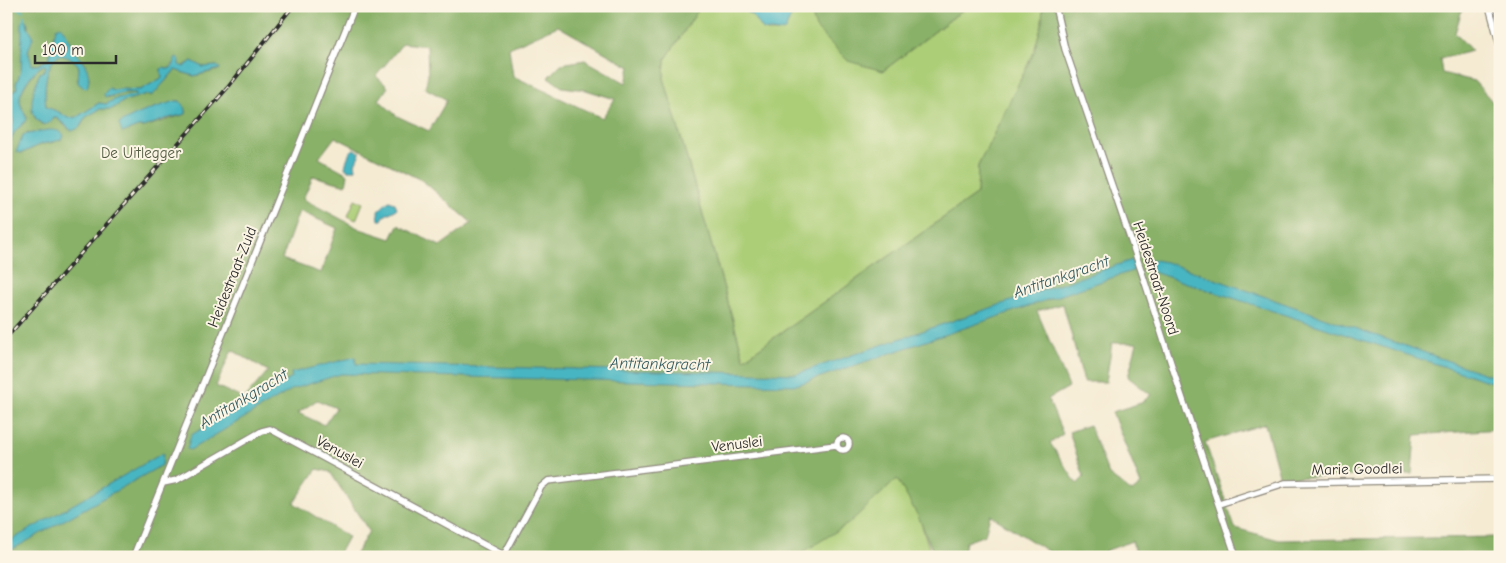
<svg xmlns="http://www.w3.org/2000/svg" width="1506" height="563" font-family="'Comic Neue',sans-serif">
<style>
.green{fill:#acce77;stroke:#6c7c51}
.forest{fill:#89b168;stroke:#5a6e4a;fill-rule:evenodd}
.water{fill:#47b6c2;stroke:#397076}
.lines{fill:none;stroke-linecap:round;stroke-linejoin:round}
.stream{stroke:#47b6c2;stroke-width:2}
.minor-casing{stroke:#908b7f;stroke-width:8}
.minor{stroke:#fff;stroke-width:5.5}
.rail-casing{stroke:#2b2b2b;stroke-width:4}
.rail{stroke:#fcf5e5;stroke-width:2;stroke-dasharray:5.5;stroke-linecap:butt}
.labels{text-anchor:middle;stroke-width:4;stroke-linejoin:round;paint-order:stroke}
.park-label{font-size:15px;fill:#525c42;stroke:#fcf5e5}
.street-label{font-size:15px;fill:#2b2b2b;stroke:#fcf5e5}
.water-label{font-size:16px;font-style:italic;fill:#355c60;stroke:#fcf5e5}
</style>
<rect width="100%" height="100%" fill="#fcf5e5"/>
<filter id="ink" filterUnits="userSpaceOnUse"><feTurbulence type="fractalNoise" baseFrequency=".02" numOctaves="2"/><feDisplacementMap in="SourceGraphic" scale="10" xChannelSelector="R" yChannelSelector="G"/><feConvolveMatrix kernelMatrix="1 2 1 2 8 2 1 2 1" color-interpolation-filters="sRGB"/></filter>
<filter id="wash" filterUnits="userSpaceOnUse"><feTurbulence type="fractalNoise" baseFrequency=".0096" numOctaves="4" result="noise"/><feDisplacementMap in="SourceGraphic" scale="20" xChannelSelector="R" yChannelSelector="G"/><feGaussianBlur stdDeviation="1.12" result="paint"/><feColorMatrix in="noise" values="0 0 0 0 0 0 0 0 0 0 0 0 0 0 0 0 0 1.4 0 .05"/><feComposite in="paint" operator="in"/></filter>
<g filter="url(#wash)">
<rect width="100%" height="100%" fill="#f5ebd3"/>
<path class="green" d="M701 6H743L748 13 752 14 755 20 768 32H778C784 25 793 16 794 6H824L812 15 883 71 968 6H1043L1042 23 1034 52 978 166 977 194 744 359 664 78 665 60Z
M355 199 363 203 356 220 348 216Z
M901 461 932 557H782Z"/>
<path class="forest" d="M6 6H394L398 9 426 11 431 6H701L665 60 664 78 744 359 977 194 978 166 1034 52 1042 23 1043 6H1463L1455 33 1472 51 1440 59 1442 73 1474 81 1500 110V429L1415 435 1412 474 1280 478 1265 424 1205 442 1235 528 1279 540 1500 537V557H1137L1132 541 1105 551V557H1057L990 515 985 535 966 542 963 557H935L919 518 897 479 848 524 795 557H354L369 531 330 472 317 469 294 503 348 537 337 557H6V153L14 133 25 122 27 117C24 112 20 105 20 99 20 90 36 67 45 65L46 68 38 77 33 100 32 111 35 118 42 125 56 118 70 130 81 126 86 117 100 109H112L124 101 144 95H153L175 70 194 76 219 70 217 66 203 67 192 61 182 67 175 62 169 69 164 67 161 69 162 78 140 90 120 89 113 90 109 88 108 98C118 94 126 92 136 93V95L118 98 105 104 99 103 77 117 67 118 59 112 46 107C45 90 43 65 60 55L71 58 78 65 80 72 77 80 87 88 89 78 85 63 80 58 73 45 54 33 49 59 38 65H32C30 60 28 53 29 48 31 39 35 36 28 28V23L21 71 16 84 17 88 11 95 6 97ZM558 26 630 67 626 83 585 60 561 64 548 77 562 87 586 90 615 99 602 118 513 76 509 48ZM403 43 427 46 428 75 425 88 447 100 429 131 397 116 379 100 388 87 376 76ZM176 101H180L186 110V114L144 127H138L126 131 119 124 148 110ZM28 133 55 142 42 144 22 153 17 152 23 135ZM335 137 423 181 472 223 440 246 398 225 391 239 360 229 303 199 313 176 346 185 348 174 319 158ZM299 211 337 228 321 273 282 259ZM1063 304 1084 382H1106L1112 343H1137L1128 377 1151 395 1141 403 1112 412 1141 485 1132 492 1109 475 1089 425 1069 432 1084 477 1077 484 1050 443 1063 434 1048 399 1069 387 1037 311ZM232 350 268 371 244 399 216 386ZM317 400 336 408 324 425 298 413Z
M824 6H968L883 71 848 61 816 28 812 15Z"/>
<path class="water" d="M743 6H794L795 8 785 30 778 32 763 30C760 24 755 21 752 14L748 13Z
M24 19 27 21 28 28 32 33 33 38 28 51 32 65H38L49 59 56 28 60 26C67 32 69 42 74 50 83 61 93 72 87 88L83 87 78 83 79 67C75 59 68 57 60 55 44 64 44 91 46 107L59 112 68 118 77 117 99 103 106 104 118 98 136 95V93C132 93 127 92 122 93 116 94 111 97 105 97L104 94 109 88 113 90 120 89 140 90 162 78 161 69 164 67 168 69C174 68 175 63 175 58L177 57 179 60V65L184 67 192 61 203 67 217 66 220 68V69L194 76 175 70 153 95H144L124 101 112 109H100L86 117 79 128 72 131 57 118H54C50 122 46 127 41 123 25 113 34 87 40 73L44 71 46 67 45 65C35 67 19 90 20 100 20 107 25 113 27 119L14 133 6 153 7 133 13 123 12 118 6 111V97L15 91 17 88 16 84 21 71 22 27V21Z
M176 101H180L186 110V114L165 119 144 127H138L122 133 119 124C137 113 156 107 176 101Z
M48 130C54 130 60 130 64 135L61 140 42 144 22 153 16 152 23 135Z
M354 149 360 153 355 164 356 168 355 170H348L345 168C346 162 348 152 354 149Z
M389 201 395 203 397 209 384 216 382 220H379L378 211Z
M1143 258 1166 262 1500 379V385L1159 274 1149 270Z
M1132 260 1135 270 797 385 341 374 293 389 190 450 187 449 191 435 292 378 291 373 355 357 356 364 796 374Z
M163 453 162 465 6 553V543Z"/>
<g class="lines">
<path class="stream" d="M14 6 23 11
M24 16V19"/>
</g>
</g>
<g filter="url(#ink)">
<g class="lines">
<g class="minor-casing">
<path id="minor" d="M1055 6 1065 49 1141 270 1180 391 1236 557
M1489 6 1500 46
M837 444a6 6 0 1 1 12 0a6 6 0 1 1-12 0Z
M163 483 177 480 262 431 270 429 507 557
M1219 504 1285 483 1500 479
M504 555 541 487 548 481 836 445
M133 557 355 6"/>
</g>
<use href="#minor" class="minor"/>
<g class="rail-casing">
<path id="rail" d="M1495 6 1500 24
M6 338 229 86 293 6"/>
</g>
<use href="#rail" class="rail"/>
</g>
</g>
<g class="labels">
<g class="park-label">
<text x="141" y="158">De Uitlegger</text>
</g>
<g class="street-label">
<text transform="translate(232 277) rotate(-68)" y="5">Heidestraat-Zuid</text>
<text transform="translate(1156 278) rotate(72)" y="5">Heidestraat-Noord</text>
<text transform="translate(737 444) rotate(-7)" y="5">Venuslei</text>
<text transform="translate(340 452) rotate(29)" y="5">Venuslei</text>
<text transform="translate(1357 469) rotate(-1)" y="5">Marie Goodlei</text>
</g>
<g class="water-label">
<text transform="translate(1061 276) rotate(-19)" y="6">Antitankgracht</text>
<text transform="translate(660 363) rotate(1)" y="6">Antitankgracht</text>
<text transform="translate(243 398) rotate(-31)" y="6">Antitankgracht</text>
</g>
</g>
<rect width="1506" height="563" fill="none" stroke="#fcf5e5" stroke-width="25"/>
<path d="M35 55v8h81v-8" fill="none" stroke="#2b2b2b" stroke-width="2.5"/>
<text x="42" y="55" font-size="15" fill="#2b2b2b" stroke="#fcf5e5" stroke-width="4" paint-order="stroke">100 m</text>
</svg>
